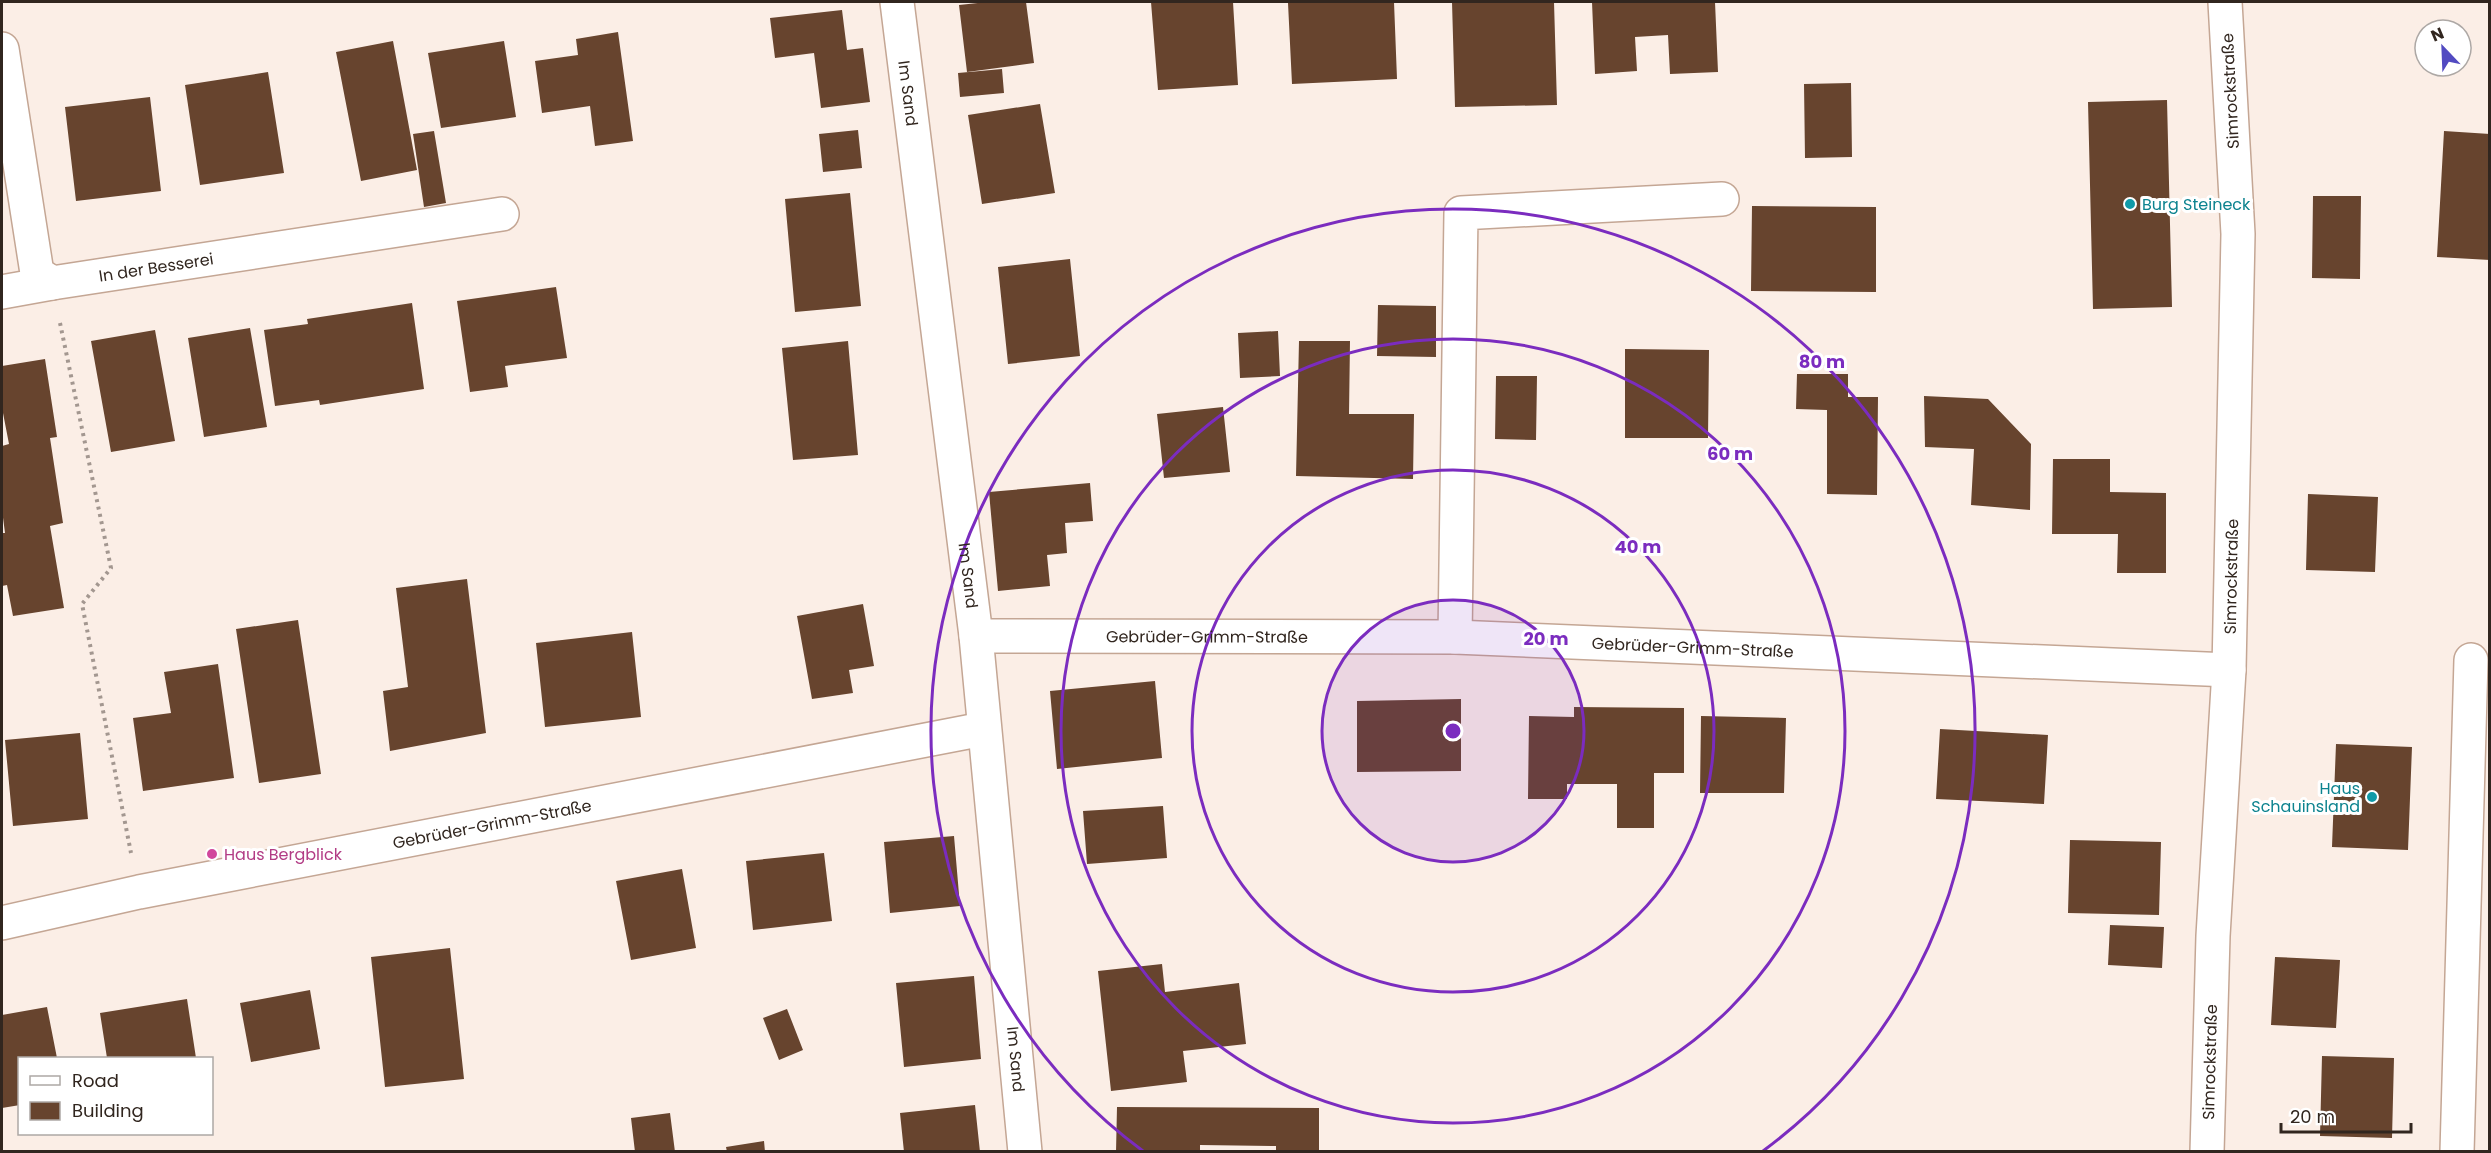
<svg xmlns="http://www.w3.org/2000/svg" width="2491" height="1153" font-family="Poppins,sans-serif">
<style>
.building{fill:#67442e}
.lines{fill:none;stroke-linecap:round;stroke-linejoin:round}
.minor-casing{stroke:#c4a694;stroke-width:36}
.path{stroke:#a39790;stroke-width:4;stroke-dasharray:3 4.5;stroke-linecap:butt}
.minor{stroke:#fff;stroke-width:33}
.ring{fill:none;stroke:#7b2cbf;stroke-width:3}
.culture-dot{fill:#0f9aa8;stroke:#fff;stroke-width:2}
.hotel-dot{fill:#d1479c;stroke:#fff;stroke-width:2}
.labels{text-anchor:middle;stroke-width:6;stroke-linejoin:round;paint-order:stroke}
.street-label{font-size:16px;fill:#31261f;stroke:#fff}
.culture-label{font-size:16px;fill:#0d838f;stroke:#fff;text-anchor:start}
.hotel-label{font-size:16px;fill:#b23c85;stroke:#fff;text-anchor:start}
.centre{fill:#7b2cbf;stroke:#fff;stroke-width:3}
.ring-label{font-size:18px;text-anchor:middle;font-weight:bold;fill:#7b2cbf;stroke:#fff;stroke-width:6;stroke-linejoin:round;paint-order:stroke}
</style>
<rect width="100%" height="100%" fill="#fbeee6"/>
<path class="building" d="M987 2H1026L1034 63 967 72 959 5Z
M1151 2H1233L1238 85 1158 90Z
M1319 2H1394L1397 79 1292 84 1288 3Z
M1452 2H1554L1557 105 1455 107Z
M1592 2H1715L1718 72 1670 74 1668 35 1635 37 1637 71 1595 74Z
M842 10 847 50 863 48 870 102 821 108 814 53 775 58 770 18Z
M618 32 633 141 595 146 590 106 542 113 535 61 578 55 576 39Z
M393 41 417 170 361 181 336 52Z
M504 41 516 117 441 128 428 53Z
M1002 69 1004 93 960 97 958 73Z
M268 72 284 173 200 185 185 85Z
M1851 83 1852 157 1805 158 1804 84Z
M150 97 161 191 76 201 65 107Z
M2167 100 2172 307 2093 309 2088 102Z
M1040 104 1055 193 982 204 968 115Z
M858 130 862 168 823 172 819 134Z
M434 131 446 203 424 207 413 134Z
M2444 131 2490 134V260L2437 257Z
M850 193 861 306 795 312 785 199Z
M2313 196H2361L2360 279 2312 278Z
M1752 206 1876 207V292L1751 291Z
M1070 259 1080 356 1008 364 998 267Z
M556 287 567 358 505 366 508 387 470 392 457 301Z
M412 303 424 389 320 405 319 400 275 406 264 330 308 324 307 319Z
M1378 305 1436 306V357L1377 356Z
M250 328 267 427 204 437 188 338Z
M155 330 175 441 111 452 91 341Z
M1278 331 1280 376 1240 378 1238 333Z
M848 341 858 455 793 460 782 348Z
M1299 341H1350L1349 414H1414L1413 479 1296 476Z
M1625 349 1709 350 1708 438H1625Z
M45 359 57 437 50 438 63 523 50 526 64 608 13 616 7 585 2 586V533H5L2 510V446L9 444 3 413 2 414V366Z
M1797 374H1848V397H1878L1877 495 1827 494V410L1796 409Z
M1496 376H1537L1536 440 1495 439Z
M1924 396 1988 399 2031 444 2030 510 1971 505 1974 449 1925 447Z
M1223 407 1230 472 1164 478 1157 414Z
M2053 459H2110V492L2166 493V573H2117L2118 534H2052Z
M1090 483 1093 521 1065 523 1067 553 1047 555 1050 586 998 591 989 492Z
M2308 494 2378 497 2375 572 2306 570Z
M467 579 486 733 390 751 383 691 408 687 396 588Z
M863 604 874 666 849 670 853 693 812 699 797 616Z
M298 620 321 774 259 783 236 629Z
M632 632 641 717 545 727 536 643Z
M218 664 234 778 143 791 133 718 171 713 164 672Z
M1155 681 1162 758 1057 769 1050 691Z
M1461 699V771L1357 772V701Z
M1574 707 1684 708V773H1654V828H1617V784H1567V799H1528L1529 716 1574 717Z
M1701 716 1786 718 1784 793H1700Z
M1940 729 2048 735 2044 804 1936 799Z
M80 733 88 819 13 826 5 740Z
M2336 744 2412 747 2408 850 2332 847Z
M1163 806 1167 858 1087 864 1083 811Z
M954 836 960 906 890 913 884 842Z
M2070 840 2161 842 2159 915 2068 913Z
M824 853 832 921 753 930 746 861Z
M682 869 696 948 631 960 616 881Z
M2110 925 2164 927 2162 968 2108 965Z
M450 948 464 1079 385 1087 371 957Z
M2275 957 2340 960 2336 1028 2271 1025Z
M1162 964 1165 992 1239 983 1246 1044 1183 1051 1187 1082 1111 1091 1098 971Z
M974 976 981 1059 904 1067 896 983Z
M310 990 320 1049 251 1062 240 1003Z
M187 999 196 1058H107L100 1013Z
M47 1007 57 1058H20V1105L2 1108V1015Z
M787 1009 803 1050 779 1060 763 1018Z
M2322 1056 2394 1058 2392 1138 2320 1136Z
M975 1105 980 1152H904L900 1113Z
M1117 1107 1319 1108V1152H1276V1146L1200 1145V1152H1116Z
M670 1113 675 1152H635L631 1118Z
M764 1141 765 1152H727L726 1147Z"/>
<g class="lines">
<g class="minor-casing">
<g id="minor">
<path id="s1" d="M897 2 976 636 1025 1152"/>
<path id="s2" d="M2 49 37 273 52 283 502 214"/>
<path d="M2 292 52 283"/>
<path id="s3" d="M976 636 1455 637 2229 670"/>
<path d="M1455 637 1461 213 1722 199"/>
<path id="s4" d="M2 923 139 892 983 729"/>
<path id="s5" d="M2207 1152 2213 936 2229 670 2238 234 2225 2"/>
<path d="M2457 1152 2471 660"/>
</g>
</g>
<path class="path" d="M60 323 111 568 82 604 131 853"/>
<use href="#minor" class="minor"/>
</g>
<circle cx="1453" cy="731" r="131" fill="#7b2cbf" fill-opacity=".12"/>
<g class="ring">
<circle cx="1453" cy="731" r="131"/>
<circle cx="1453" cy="731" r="261"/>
<circle cx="1453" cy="731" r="392"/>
<path d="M1143 1151A522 522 0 1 1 1763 1151"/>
</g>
<g class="culture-dot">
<circle cx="2130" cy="204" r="6"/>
<circle cx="2372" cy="797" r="6"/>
</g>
<circle class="hotel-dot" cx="212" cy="854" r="6"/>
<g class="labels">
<g class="street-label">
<text transform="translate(2230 91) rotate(-93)" y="6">Simrockstraße</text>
<text dy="6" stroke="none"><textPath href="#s1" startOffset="92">Im Sand</textPath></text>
<text dy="6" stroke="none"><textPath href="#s2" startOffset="350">In der Besserei</textPath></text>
<text dy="6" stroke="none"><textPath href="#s1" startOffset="578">Im Sand</textPath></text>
<text dy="6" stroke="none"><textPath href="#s5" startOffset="576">Simrockstraße</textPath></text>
<text dy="6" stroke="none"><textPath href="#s3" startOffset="231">Gebrüder-Grimm-Straße</textPath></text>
<text dy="6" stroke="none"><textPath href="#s3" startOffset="717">Gebrüder-Grimm-Straße</textPath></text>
<text dy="6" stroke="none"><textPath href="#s4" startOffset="500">Gebrüder-Grimm-Straße</textPath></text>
<text dy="6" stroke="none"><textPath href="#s1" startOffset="1064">Im Sand</textPath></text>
<text dy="6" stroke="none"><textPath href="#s5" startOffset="90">Simrockstraße</textPath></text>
</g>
<g class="culture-label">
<text x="2142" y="210">Burg Steineck</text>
<text x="2360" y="794" text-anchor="end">Haus<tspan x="2360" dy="18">Schauinsland</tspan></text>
</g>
<g class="hotel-label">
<text x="224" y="860">Haus Bergblick</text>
</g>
</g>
<circle cx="1453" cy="731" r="9" class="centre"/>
<g class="ring-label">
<text x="1822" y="368">80 m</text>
<text x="1730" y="460">60 m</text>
<text x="1638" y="553">40 m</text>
<text x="1546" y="645">20 m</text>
</g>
<rect width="2491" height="1153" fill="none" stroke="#31261f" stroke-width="6"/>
<rect x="18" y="1057" width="195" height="78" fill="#ffffff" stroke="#ada8a5" stroke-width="1.5"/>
<rect x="30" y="1076" width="30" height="9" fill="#ffffff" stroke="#ada8a5" stroke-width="1.5"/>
<text x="72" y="1087" font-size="18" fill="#31261f">Road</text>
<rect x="30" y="1102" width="30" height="18" fill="#67442e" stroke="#ada8a5" stroke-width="1.5"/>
<text x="72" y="1117" font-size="18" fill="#31261f">Building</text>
<g transform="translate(2443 48) rotate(337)"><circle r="28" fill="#ffffff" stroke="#ada8a5" stroke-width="1.5"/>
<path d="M0-4.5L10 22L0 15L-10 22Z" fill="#524ac1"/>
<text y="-9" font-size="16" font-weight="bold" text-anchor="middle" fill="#31261f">N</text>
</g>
<path d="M2281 1123v9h130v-9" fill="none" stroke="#31261f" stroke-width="3"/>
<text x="2290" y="1123" font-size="18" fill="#31261f" stroke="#ffffff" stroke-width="4.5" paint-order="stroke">20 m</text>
</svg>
